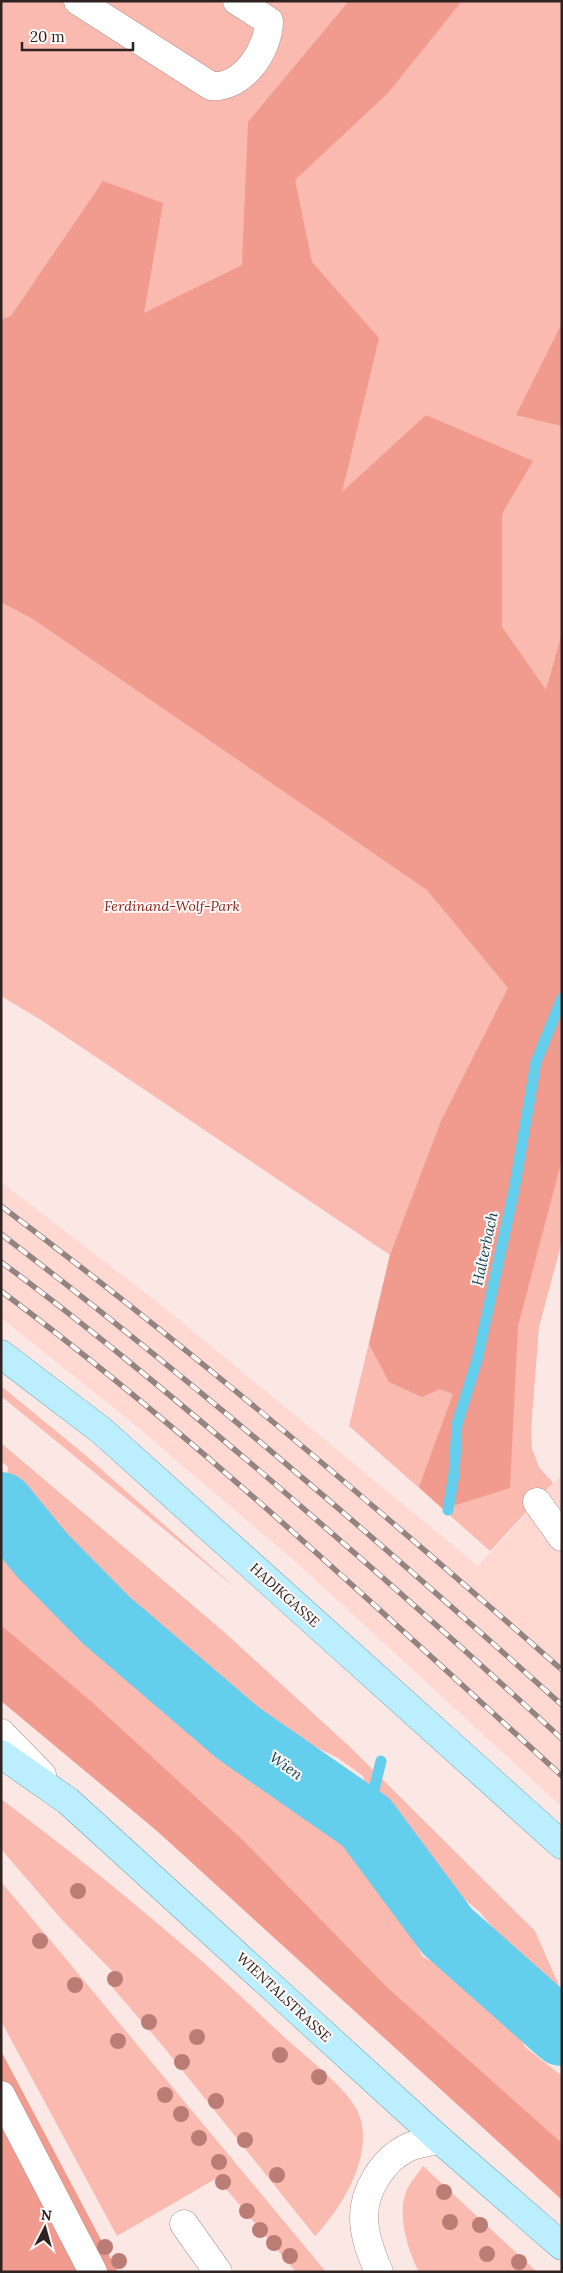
<svg xmlns="http://www.w3.org/2000/svg" width="563" height="2273" font-family="Lora,serif">
<style>
.built{fill:#ffd8d1}
.green{fill:#fbbab0}
.forest{fill:#f19a8e}
.lines{fill:none;stroke-linecap:round;stroke-linejoin:round}
.stream{stroke:#64ceed;stroke-width:11}
.river{stroke:#64ceed;stroke-width:66}
.minor-casing{stroke:#af928e;stroke-width:29}
.major-casing{stroke:#6ca0b1;stroke-width:29}
.minor{stroke:#fff;stroke-width:28}
.major{stroke:#bef;stroke-width:28}
.rail-casing{stroke:#938482;stroke-width:5.5}
.rail{stroke:#fff9f8;stroke-width:4;stroke-dasharray:11;stroke-linecap:butt}
.tree{fill:#bb7c76}
.labels{text-anchor:middle;stroke-width:4;stroke-linejoin:round;paint-order:stroke}
.park-label{font-size:14px;font-style:italic;fill:#87231b;stroke:#fff9f8}
.street-label{font-size:14px;fill:#2e2321;stroke:#fff9f8}
.water-label{font-size:15px;font-style:italic;fill:#134250;stroke:#fff9f8}
</style>
<rect width="100%" height="100%" fill="#fbe8e5"/>
<path class="built" d="M1 1182 161 1305 478 1566 562 1474V1807L299 1565 129 1420 1 1318Z"/>
<path class="green" d="M1 1H562V1241L539 1327 531 1429 532 1449 539 1467 553 1483 490 1551 349 1426 390 1255 41 1020 1 996Z
M1 1386 84 1454 238 1590 1 1396Z
M1 1443 223 1631 351 1748 535 1931 562 1992 530 1976 480 1912 460 1896 440 1891 419 1847 365 1808 363 1799 366 1787 363 1776 338 1758 251 1715 6 1496 8 1467 1 1461Z
M1 1549 93 1644 211 1737 322 1811 365 1852 423 1957 461 1976 500 2007 526 2048 562 2076V2143L388 1988 243 1840 91 1701 1 1625Z
M1 1799C64 1846 125 1895 184 1946 218 1974 250 2005 282 2035 302 2054 345 2086 357 2110 377 2151 343 2207 315 2236L162 2045 112 1987V1971L63 1921 1 1849Z
M1 1882 46 1935 326 2272H296L217 2178 117 2236 1 2021Z
M423 2166 537 2272H419C408 2252 397 2215 406 2192 409 2183 418 2174 423 2166Z"/>
<path class="forest" d="M349 1H462L388 93 295 180 312 262 379 338 342 492 426 415 533 461 502 514V627L546 690 562 633V1159L518 1326 510 1488 443 1509 419 1487 453 1394 440 1389 422 1397 389 1382 369 1344 390 1255 441 1121 508 988 427 890 33 619 1 602V320L11 316 103 181 163 203 144 313 242 265 248 122Z
M562 323V426L516 415Z
M1 1625 91 1701 243 1840 388 1988 562 2143V2200L157 1831 1 1701Z
M1 2051 118 2272H1Z"/>
<g class="lines">
<path class="stream" d="M448 1510 454 1474 457 1424 477 1360 514 1190 536 1062 562 998
M366 1822 381 1761"/>
<path class="river" d="M1 1505 42 1555 106 1620 238 1733 366 1822 447 1931 562 2033"/>
<g class="minor-casing">
<path id="minor" d="M78 1 211 86C243 89 269 49 269 21L237 1
M537 1502 562 1537
M1 1733 42 1775
M1 2095 93 2272
M184 2224 218 2272
M379 2272C371 2254 364 2236 364 2217 364 2190 383 2160 407 2148 417 2143 429 2142 440 2140"/>
</g>
<g class="major-casing">
<path id="major" d="M1 1354 102 1431 562 1845
M1 1754 68 1801 440 2140 562 2246"/>
</g>
<use href="#minor" class="minor"/>
<use href="#major" class="major"/>
<g class="rail-casing">
<path id="rail" d="M1 1206C195 1352 380 1510 562 1670
M1 1234C195 1382 380 1542 562 1705
M1 1262C88 1326 171 1396 254 1466 358 1555 461 1646 562 1739
M1 1291C199 1439 379 1610 562 1776"/>
</g>
<use href="#rail" class="rail"/>
</g>
<g class="tree">
<circle cx="78" cy="1891" r="8"/>
<circle cx="40" cy="1941" r="8"/>
<circle cx="115" cy="1979" r="8"/>
<circle cx="75" cy="1985" r="8"/>
<circle cx="149" cy="2022" r="8"/>
<circle cx="197" cy="2037" r="8"/>
<circle cx="118" cy="2041" r="8"/>
<circle cx="280" cy="2055" r="8"/>
<circle cx="182" cy="2062" r="8"/>
<circle cx="319" cy="2077" r="8"/>
<circle cx="165" cy="2095" r="8"/>
<circle cx="216" cy="2101" r="8"/>
<circle cx="181" cy="2114" r="8"/>
<circle cx="199" cy="2138" r="8"/>
<circle cx="245" cy="2140" r="8"/>
<circle cx="219" cy="2162" r="8"/>
<circle cx="277" cy="2175" r="8"/>
<circle cx="223" cy="2182" r="8"/>
<circle cx="444" cy="2192" r="8"/>
<circle cx="247" cy="2211" r="8"/>
<circle cx="450" cy="2222" r="8"/>
<circle cx="480" cy="2225" r="8"/>
<circle cx="260" cy="2230" r="8"/>
<circle cx="274" cy="2243" r="8"/>
<circle cx="105" cy="2247" r="8"/>
<circle cx="487" cy="2254" r="8"/>
<circle cx="290" cy="2256" r="8"/>
<circle cx="119" cy="2261" r="8"/>
<circle cx="519" cy="2262" r="8"/>
</g>
<g class="labels">
<g class="park-label">
<text x="172" y="911">Ferdinand-Wolf-Park</text>
</g>
<g class="street-label">
<text transform="translate(285 1595) rotate(42)" y="5">HADIKGASSE</text>
<text transform="translate(284 1997) rotate(43)" y="5">WIENTALSTRASSE</text>
</g>
<g class="water-label">
<text transform="translate(485 1249) rotate(-78)" y="5">Halterbach</text>
<text transform="translate(286 1766) rotate(35)" y="5">Wien</text>
</g>
</g>
<rect width="563" height="2273" fill="none" stroke="#2e2321" stroke-width="5"/>
<g transform="translate(45 2228) rotate(6)" stroke="#fff9f8" stroke-width="4" paint-order="stroke">
<path d="M0-4L9 19L0 12L-9 19Z" fill="#2e2321"/>
<text y="-8" font-size="14" font-weight="bold" text-anchor="middle" fill="#2e2321">N</text>
</g>
<path d="M22 42v8h111v-8" fill="none" stroke="#2e2321" stroke-width="2.5"/>
<text x="30" y="42" font-size="15" fill="#2e2321" stroke="#fff9f8" stroke-width="4" paint-order="stroke">20 m</text>
</svg>
